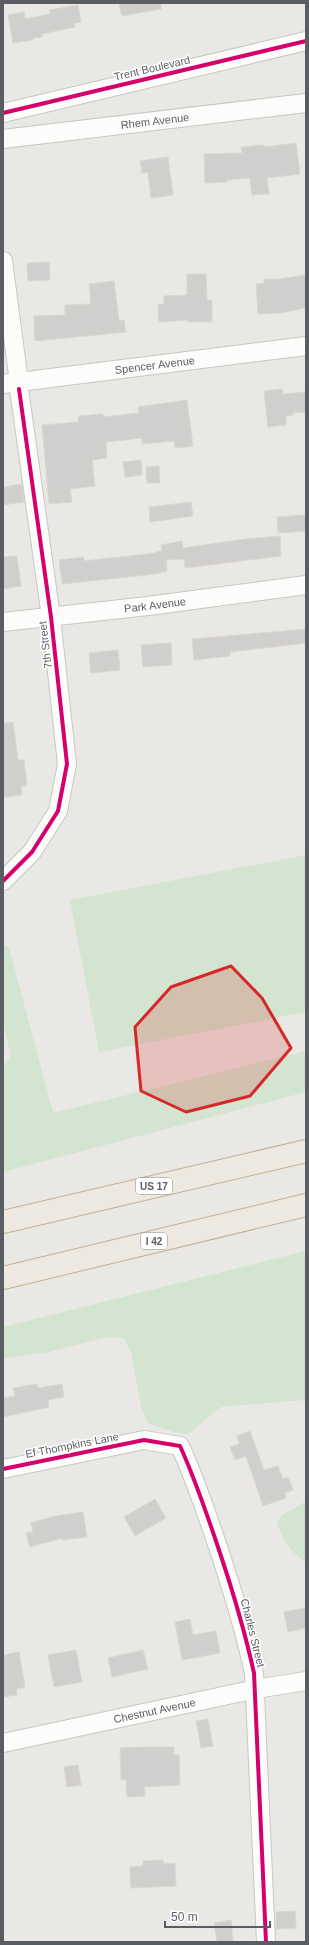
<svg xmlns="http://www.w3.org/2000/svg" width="309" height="1945" font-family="Arial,sans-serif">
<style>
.green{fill:#d3e5d0}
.building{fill:#d1cfcd;stroke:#d9d7d4}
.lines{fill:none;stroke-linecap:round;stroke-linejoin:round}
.minor-casing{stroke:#c6c7c6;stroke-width:20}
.highway-casing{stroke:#c0af93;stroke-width:24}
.minor{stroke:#fcfcfb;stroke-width:18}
.highway{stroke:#eee9e0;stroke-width:22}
.cycleway-casing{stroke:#fff;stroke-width:6}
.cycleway{stroke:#d6006c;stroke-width:4}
.marked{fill:#d62828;fill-opacity:0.2;stroke:#d62828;stroke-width:3;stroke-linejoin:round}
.labels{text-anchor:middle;stroke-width:3;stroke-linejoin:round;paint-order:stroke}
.shield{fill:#fff;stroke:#8c8e91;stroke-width:1}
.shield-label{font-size:10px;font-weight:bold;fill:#5a5e62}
.street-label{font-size:11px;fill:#5a5e62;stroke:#fff}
</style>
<rect width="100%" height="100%" fill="#eae8e4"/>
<path class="green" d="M306 855V1012L99 1052 70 900Z
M3 944 9 947 53 1113 306 1051V1092L3 1172V1068L11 1056 3 1023Z
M306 1251V1400L221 1407 188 1434 173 1432 148 1423 141 1407 131 1352 124 1338 107 1337 49 1352 3 1359V1327Z
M306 1501V1562C292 1555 282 1538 277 1524L281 1516Z"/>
<path class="building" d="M119 3H161V9L122 16Z
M78 5 81 22 74 23 75 27 42 34V37L33 38V40L13 43 8 15 24 12 25 19 50 14 49 10Z
M296 143 300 174 267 178 269 194 252 195 250 178 227 180V182L205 183 204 154 242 153 241 147 264 145V147Z
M168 157 173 195 151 198 148 172 142 173 140 161Z
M49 262 50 280 28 281 27 263Z
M187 274H206L207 300H212V322H188V320L159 322 158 305 164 304V296L187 295Z
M306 275V308L280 313 258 314 256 284 264 283V279H278Z
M114 281 119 321 124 320 126 332 35 341 34 316 65 315V305L91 304 89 284Z
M282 389 283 394 306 392V412L292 413 293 415 286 416V425L268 427 264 391Z
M187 400 193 446 175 448 174 441 142 444V438L106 442 107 458 92 460 95 486 70 489 72 502 49 504 42 425 79 422 78 416 103 414V417L139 413 138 407Z
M141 460 142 475 125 477 123 462Z
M159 466 160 483H147L146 467Z
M22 484 24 502 3 505V487Z
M191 502 193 516 150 522 149 507Z
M305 515 306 531 278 533 277 517Z
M280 536 281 556 185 568 184 559 166 560 167 571 156 574 62 584 59 560 84 557V561L156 553V552L162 551 161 545 182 541 183 548 245 539Z
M17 556 21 586 3 589V557Z
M306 629V643L230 652V656L194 660 192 639Z
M171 643 172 665 143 667 141 645Z
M118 650 120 670 91 673 89 653Z
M13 722 18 760H24L27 786H21L22 795 3 797V724Z
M37 1384 38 1388 62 1384 64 1397 48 1400 49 1407 3 1417V1398L15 1396 13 1388Z
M250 1431 264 1470 278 1466 283 1479 288 1477 293 1490 285 1493 286 1498 263 1506 246 1456 235 1460 230 1447 239 1444 237 1436Z
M155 1499 166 1518 135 1536 124 1517Z
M83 1512 87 1537 62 1540V1538L30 1547 26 1533 33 1532 31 1523 55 1516Z
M306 1608V1628L288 1632 284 1612Z
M190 1619 193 1635 216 1631 220 1653 182 1660 175 1622Z
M76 1650 82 1682 54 1687 48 1655Z
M143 1650 148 1669 112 1677 108 1658Z
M19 1652 25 1687 16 1689 17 1695 3 1697V1655Z
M208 1719 213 1746 201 1748 196 1721Z
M143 1747H174V1755H179L180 1785 144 1787 145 1796 127 1797 126 1780H121L120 1748Z
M78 1765 81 1785 67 1787 64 1767Z
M163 1860 164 1864 175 1863 176 1886 131 1888 130 1867 143 1866V1861Z
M295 1911 296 1928 276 1929V1912Z
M231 1920 233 1942H217L214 1923Z"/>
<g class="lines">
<g class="minor-casing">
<g id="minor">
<path d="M3 113 306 41"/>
<path id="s1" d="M3 139 306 103"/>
<path d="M3 261 19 382"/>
<path id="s2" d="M3 384 306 346"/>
<path id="s3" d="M3 622 148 606 306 585"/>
<path d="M3 881 32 852 58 811 67 764 51 617 19 389"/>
<path d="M3 1469 144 1440 180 1446C196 1481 208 1517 220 1553 233 1592 245 1632 254 1673L266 1942"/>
<path id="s4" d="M3 1743 256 1689 306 1681"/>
</g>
</g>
<g class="highway-casing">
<path id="highway" d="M3 1222 306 1151
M3 1278 306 1205"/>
</g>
<use href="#minor" class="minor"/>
<use href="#highway" class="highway"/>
<g class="cycleway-casing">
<path id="cycleway" d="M3 113 306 41
M3 881 32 852 58 811 67 764 51 617 19 389
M3 1469 144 1440 180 1446C196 1481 208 1517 220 1553 233 1592 245 1632 254 1673L266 1942"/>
</g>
<use href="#cycleway" class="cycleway"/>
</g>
<path class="marked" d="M231 966 262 998 291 1048 250 1096 186 1112 141 1091 135 1027 171 987Z"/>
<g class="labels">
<g class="shield">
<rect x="136" y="1178" width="36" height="16" rx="3"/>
<rect x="141" y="1233" width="26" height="16" rx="3"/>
</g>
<g class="shield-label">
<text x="154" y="1190">US 17</text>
<text x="154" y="1245">I 42</text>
</g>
<g class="street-label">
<text transform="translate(152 68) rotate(-13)" y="4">Trent Boulevard</text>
<text dy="4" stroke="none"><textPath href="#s1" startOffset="153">Rhem Avenue</textPath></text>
<text dy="4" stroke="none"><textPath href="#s2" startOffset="153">Spencer Avenue</textPath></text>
<text dy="4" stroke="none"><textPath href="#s3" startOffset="153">Park Avenue</textPath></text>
<text transform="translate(45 645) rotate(-97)" y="4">7th Street</text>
<text transform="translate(72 1445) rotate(-11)" y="4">Ef Thompkins Lane</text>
<text transform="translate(253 1633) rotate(76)" y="4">Charles Street</text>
<text dy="4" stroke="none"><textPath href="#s4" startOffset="155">Chestnut Avenue</textPath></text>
</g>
</g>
<rect width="309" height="1945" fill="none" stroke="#5a5e62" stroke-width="8"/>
<path d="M165 1921v6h105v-6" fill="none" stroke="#5a5e62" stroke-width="2"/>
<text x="171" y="1921" font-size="12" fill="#5a5e62" stroke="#ffffff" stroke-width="3" paint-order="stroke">50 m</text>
</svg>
